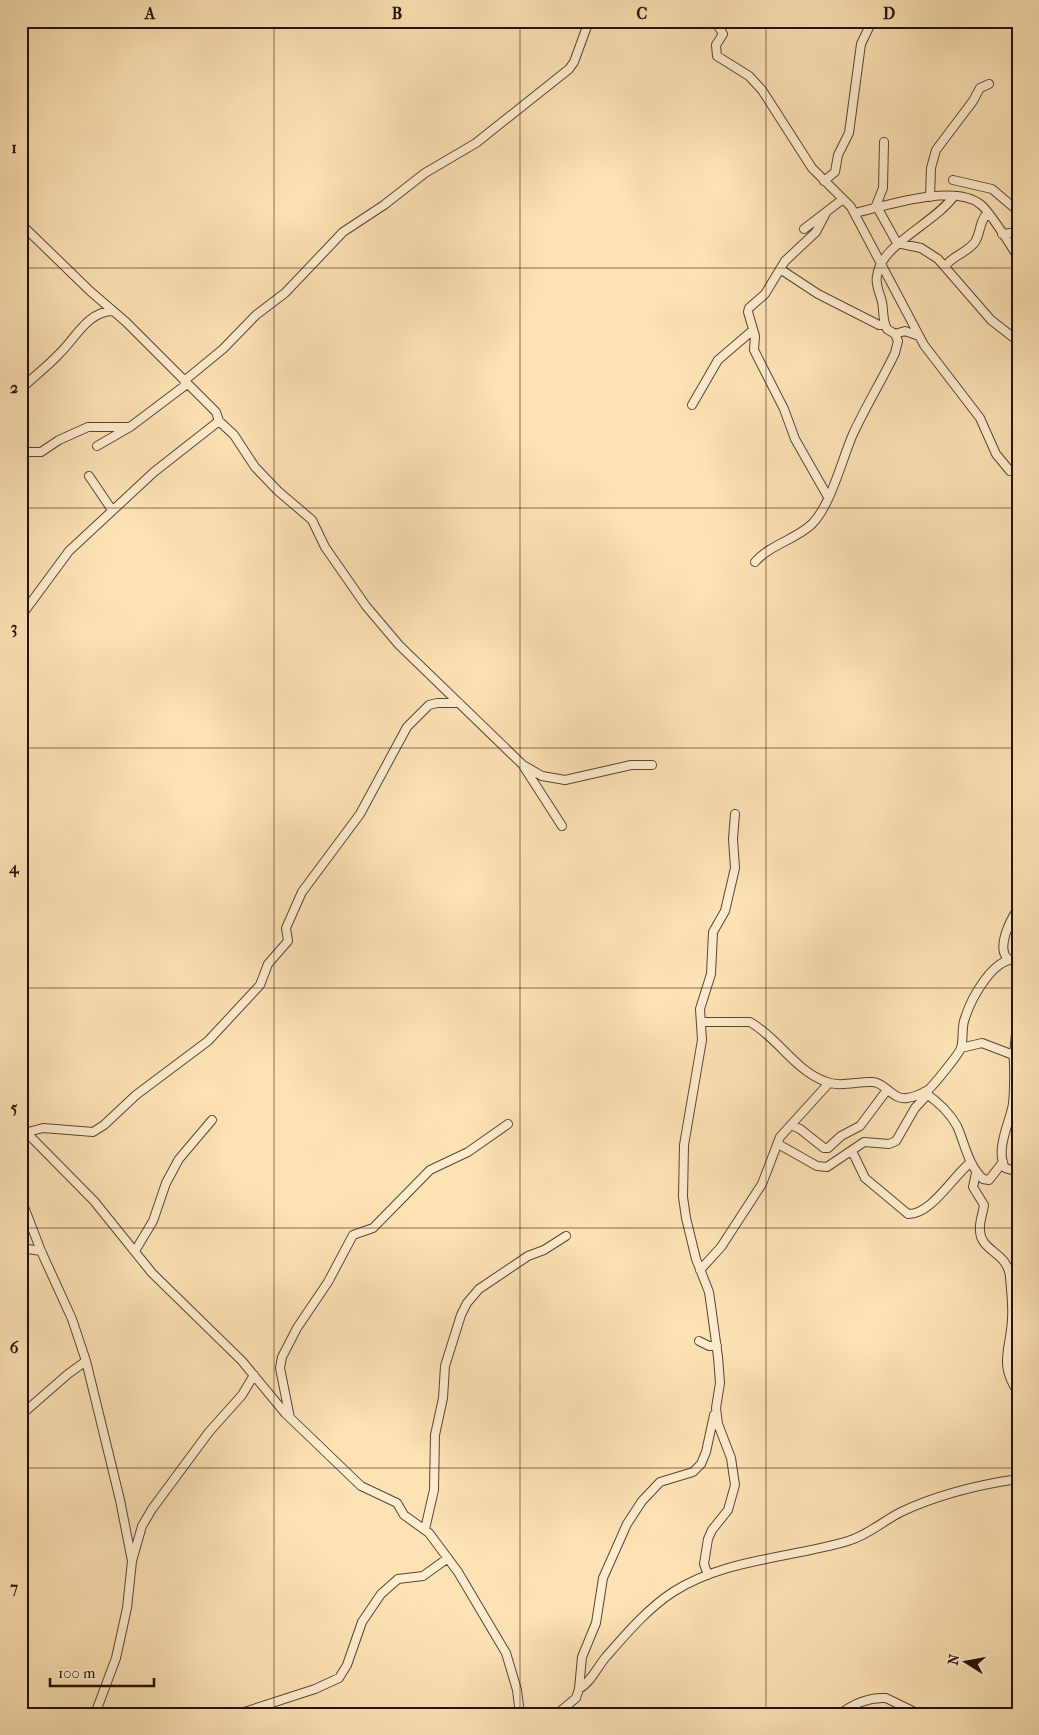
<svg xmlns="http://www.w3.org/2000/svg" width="1039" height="1735" font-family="'IM FELL French Canon',serif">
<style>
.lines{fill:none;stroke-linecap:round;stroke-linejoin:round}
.minor-casing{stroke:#5a4533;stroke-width:10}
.minor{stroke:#feecce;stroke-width:8}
.grid{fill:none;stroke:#241108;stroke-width:1;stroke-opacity:0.55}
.neatline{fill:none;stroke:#241108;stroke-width:2}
.grid-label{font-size:16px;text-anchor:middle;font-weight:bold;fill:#241108}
</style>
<rect width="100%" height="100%" fill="#fde2b4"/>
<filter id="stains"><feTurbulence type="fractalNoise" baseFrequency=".004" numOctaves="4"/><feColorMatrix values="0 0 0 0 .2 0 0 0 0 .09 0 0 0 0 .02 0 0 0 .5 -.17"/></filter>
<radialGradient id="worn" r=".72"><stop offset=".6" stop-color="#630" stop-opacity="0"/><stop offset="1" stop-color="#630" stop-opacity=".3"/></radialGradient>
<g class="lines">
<g class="minor-casing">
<path id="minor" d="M715 21 723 34 716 45 717 56 749 76 762 90 812 168 851 207 924 345 980 418 996 454 1010 471
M953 180 992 189 1018 211
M824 181 835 172 838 155 849 133 861 44 872 21
M930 197 931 168 936 150 973 101 980 88 989 84
M877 207 897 243 921 248 938 259 991 320 1018 341
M875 208 883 188 884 142
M826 213 816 232 785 261 765 294 749 308 748 312 755 336 754 350 784 409 795 439 828 497
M855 213C885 206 953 183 980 204 989 210 1011 246 1018 257
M21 224 90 291 126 322 216 412 219 421 234 435 255 467 278 491 312 520 325 547 366 606 399 645 523 765 542 776 565 780 631 765H652
M804 229 843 199
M1002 234 1018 232
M945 267C951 256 966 254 975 242 981 233 979 220 988 213
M780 269 818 294 879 325H885
M919 336 905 331 895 334 887 329C882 320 884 311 882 302 880 293 875 285 877 276 880 245 935 223 954 196
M184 381 223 349 256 315 285 293 343 232 384 205 425 173 476 143 569 69 574 62 589 21
M21 389C33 377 47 367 59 354 75 339 88 311 113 311
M692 405 718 360 753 330
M97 446 130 427 187 384
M21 452H41L59 440 88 427H130
M89 476 112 510
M755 562C771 544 795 540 812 524 831 505 842 459 853 434 866 406 882 380 895 353L898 341 895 334
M21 616 69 551 154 472 219 421
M524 767 562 826
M1008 959C996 948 1010 920 1018 909
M702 1022H750C778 1038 794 1069 824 1081 840 1088 857 1081 873 1082 886 1083 892 1100 907 1098 914 1097 923 1093 928 1090 933 1086 959 1054 961 1048 964 1038 961 1027 965 1018 971 999 994 955 1018 960
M961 1048 982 1043 1016 1056
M1013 1054C1015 1063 1014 1094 1013 1104 1010 1122 995 1149 1005 1168L1018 1172
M1014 1055 1018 1013
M924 1092C937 1101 949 1111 957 1126 965 1144 968 1165 983 1179L989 1180 1003 1162
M791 1125 800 1129 824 1148H828L841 1136 860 1126 887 1090
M21 1127 94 1201 152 1273 242 1361 285 1413 361 1486 397 1503 404 1515 429 1533 458 1572 506 1653 517 1690 520 1714
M28 1132 43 1128 93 1132 104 1125 136 1095 208 1041 260 985 268 964 288 941 286 928 302 892 360 814 407 727 429 705 437 703H459
M778 1144 817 1166 827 1167 864 1142 889 1144 896 1141 915 1108 928 1094
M852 1151 865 1178 908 1214C931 1215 953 1176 971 1162
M976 1173 973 1187 984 1205C983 1213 979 1222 980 1231 981 1252 1008 1252 1010 1277 1011 1290 1013 1305 1012 1319 1011 1348 998 1364 1018 1392
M21 1199 41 1251 72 1319 86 1361 120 1500 132 1561 127 1608 116 1658 95 1714
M21 1248 41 1251
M135 1251 153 1221 166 1183 179 1159 212 1120
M700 1270 721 1247 762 1184 780 1137 829 1083
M1011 1281 1018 1262
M699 1341 709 1346H717
M21 1415 68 1374 86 1361
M290 1418 280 1368 282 1357 297 1328 328 1282 353 1235 373 1228 430 1170 468 1152 508 1124
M425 1529 434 1490 435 1435 443 1398 445 1366 461 1315 467 1303 479 1289 528 1256 544 1250 566 1236
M132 1561 142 1526 152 1509 209 1432 242 1395 254 1375
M708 1575 704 1564 708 1539 712 1530 728 1510 735 1485 731 1458 718 1424 716 1408 720 1383 718 1357 711 1306 709 1292 696 1259 686 1218 683 1197 684 1145 702 1040 700 1009 711 974 713 932 725 911 735 868 733 839 735 814
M579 1689 582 1657 596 1623 603 1578 627 1524 642 1501 660 1482 693 1472 701 1464 706 1452 714 1415
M238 1714 315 1689 339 1678 347 1665 362 1622 381 1594 398 1579 423 1576 448 1558
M557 1714 576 1698 579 1689C590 1683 597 1668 605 1658 626 1634 647 1609 673 1592 724 1559 791 1558 848 1541 868 1535 883 1521 901 1512 939 1494 977 1485 1018 1479
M840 1714C853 1704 869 1697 886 1698L919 1714"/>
</g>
<use href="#minor" class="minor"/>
</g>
<path class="grid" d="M274 21V1714M520 21V1714M766 21V1714M21 268H1018M21 508H1018M21 748H1018M21 988H1018M21 1228H1018M21 1468H1018"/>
<rect width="1039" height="1735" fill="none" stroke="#fde2b4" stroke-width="55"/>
<g transform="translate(966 1662) rotate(281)" stroke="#feecce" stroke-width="4" paint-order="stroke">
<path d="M0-4L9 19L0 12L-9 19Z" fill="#241108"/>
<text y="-8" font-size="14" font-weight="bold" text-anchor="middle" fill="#241108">N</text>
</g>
<path d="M50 1678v8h104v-8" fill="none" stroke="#241108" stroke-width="2.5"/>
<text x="58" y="1678" font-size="15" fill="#241108" stroke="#feecce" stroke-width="4" paint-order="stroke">100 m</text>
<rect x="28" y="28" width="984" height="1680" class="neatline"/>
<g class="grid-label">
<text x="150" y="19">A</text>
<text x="397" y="19">B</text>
<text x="642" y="19">C</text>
<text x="889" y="19">D</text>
<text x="14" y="153">1</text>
<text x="14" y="393">2</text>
<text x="14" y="633">3</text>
<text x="14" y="873">4</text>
<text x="14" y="1113">5</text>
<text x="14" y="1353">6</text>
<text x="14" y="1593">7</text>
</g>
<rect width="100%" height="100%" filter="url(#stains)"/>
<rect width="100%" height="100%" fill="url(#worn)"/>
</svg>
